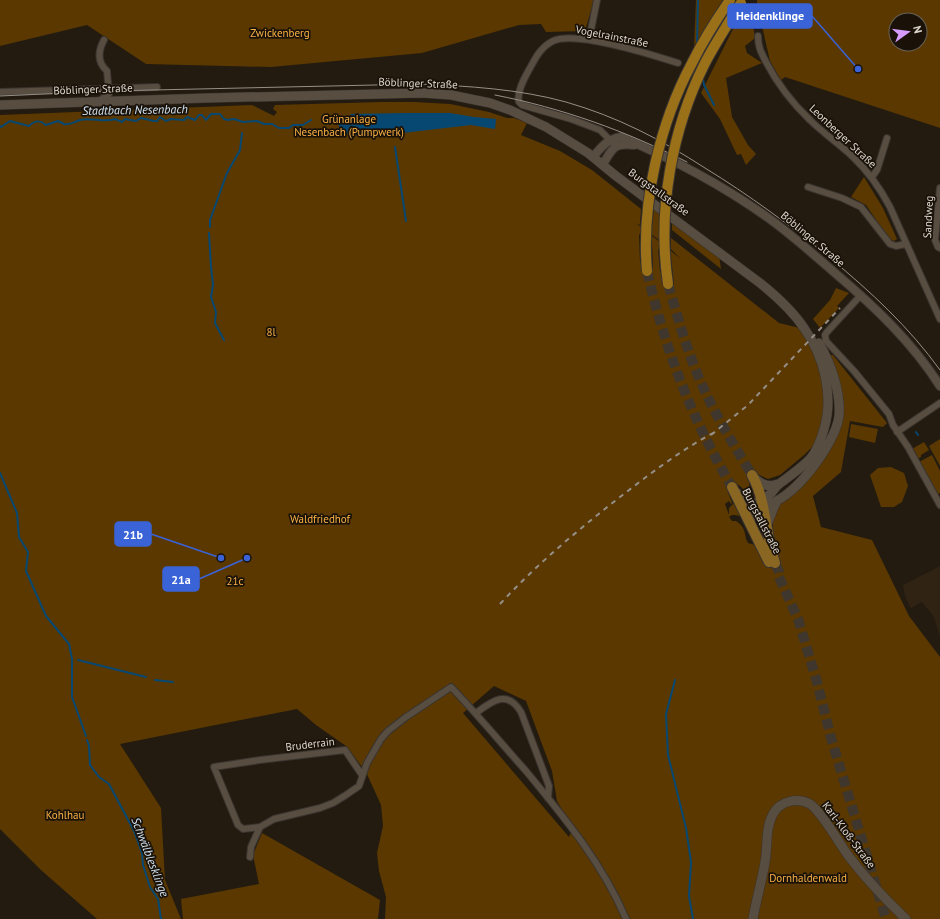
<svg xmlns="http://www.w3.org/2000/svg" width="940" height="919" font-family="'PT Sans',sans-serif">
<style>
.built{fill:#302313}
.green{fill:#5a3800;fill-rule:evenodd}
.water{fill:#074872}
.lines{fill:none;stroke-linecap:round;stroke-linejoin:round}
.stream{stroke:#074872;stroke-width:2}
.primary-tunnel{stroke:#3f372d;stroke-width:10;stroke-dasharray:10 5;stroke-linecap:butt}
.trunk-tunnel{stroke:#3f372d;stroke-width:10;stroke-dasharray:10 5;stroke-linecap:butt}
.minor-casing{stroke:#3a342f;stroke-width:8}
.tertiary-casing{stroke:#3a342f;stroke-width:10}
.secondary-casing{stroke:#3a342f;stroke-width:10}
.primary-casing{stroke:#3a342f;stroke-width:12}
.minor{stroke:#574d41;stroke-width:6}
.tertiary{stroke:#574d41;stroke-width:8}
.secondary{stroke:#574d41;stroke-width:9}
.primary{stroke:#896723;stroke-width:10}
.tram{stroke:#968f87;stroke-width:1}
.rail{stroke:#968f87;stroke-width:2;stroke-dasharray:5 5;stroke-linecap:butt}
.trunk-bridge-casing{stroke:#3a342f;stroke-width:12;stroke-linecap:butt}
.trunk-bridge{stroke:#9a7019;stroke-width:10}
.labels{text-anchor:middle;stroke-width:3.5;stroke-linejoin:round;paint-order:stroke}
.park-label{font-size:11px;fill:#f9b145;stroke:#1a1208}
.street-label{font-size:11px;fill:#ded8d1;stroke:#1a1208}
.water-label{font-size:12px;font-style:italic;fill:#d3e5f5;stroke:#1a1208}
.leader{fill:none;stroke:#3a63d7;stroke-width:1.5}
.callout-dot{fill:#3a63d7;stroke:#1a1208;stroke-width:1.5}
.callout{fill:#3a63d7;stroke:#3a63d7;stroke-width:1.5}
.callout-label{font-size:12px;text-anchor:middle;font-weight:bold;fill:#fff}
</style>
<rect width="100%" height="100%" fill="#231b10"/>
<path class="built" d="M940 566V637L934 617 922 602 911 608 910 607 905 596 903 585Z"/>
<path class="green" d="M0 0H594L585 31 546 32 541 24 519 25 422 53 271 67 146 64 87 25 0 46Z
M696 0H723L694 46Z
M757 0H940V128L785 77 781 80 770 61 757 4ZM896 20H920V44H896Z
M744 7H750L755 38 745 46 747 53 762 63 726 78 732 117 748 145 756 154 746 165 741 154 737 155 720 119 701 93Z
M382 102H415L450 104 489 112 507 118H514L527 123 521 135 560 151 592 170 641 209 640 225 636 223 681 259 671 249V238L779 323 800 328 813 348 826 394 820 431 813 446 804 455 780 475 768 479 755 473 749 477V484L752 492 751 494C744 493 743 486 736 484L730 487 728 492 732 503 731 504 729 501 725 504 729 515V508L736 501 760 549 758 551 763 561 770 567 775 565 778 563C779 556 778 547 773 543V517L775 509 834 442 841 428 843 417 829 355H833L887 423 883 427 850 421 841 472 813 496 821 527 872 540 909 616 940 657V919H385L386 897 379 871 377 853 383 826 381 805 366 772 346 746 316 725 297 709 120 744 161 808 165 880 181 919H97L42 871 0 829V115L252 105 274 116 277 112 273 109 275 105ZM639 234 652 244 653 267 651 271 645 270 640 262ZM658 249 671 258 674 284 672 286 664 281 660 271ZM732 515C736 515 739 515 742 518 747 523 753 538 755 545L748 543 746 539C745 532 744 526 736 521H732L729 517ZM494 686 526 701 552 771 557 801 573 828 569 837 463 713Z
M864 177 883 208 897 239 894 241 889 239 866 205 851 197Z
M654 208 660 212 659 240 651 234Z
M672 221 719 255 721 269 672 230Z
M836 288 849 293 837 306 839 308 820 328 813 319 830 300Z
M851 424 878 429 875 443 849 437Z
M940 439V441L934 445 940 441V466L929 446Z
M924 442 929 450 921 455V457L917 459 912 449Z
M932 455 940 471V493L937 495 919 462Z
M891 467 904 473 908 486 902 502 894 507H881L870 475 878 468Z
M262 833 380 900 378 919H183L181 899 259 884 253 855Z"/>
<path class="water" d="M406 113H450L474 117 496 119 495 129 471 125 385 135 360 136 339 132V124L345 123 351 114Z"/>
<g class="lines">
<path class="stream" d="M697 45 698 0
M703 79 704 85 714 105
M0 126 1 127 10 121 29 126C35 120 40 120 46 125L58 121C60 122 62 123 64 124 71 125 74 122 80 120 91 117 104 123 115 119L122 122 125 119 136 121 141 118 154 121H157L160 117 166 121 171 119 184 120 187 117 195 120 199 115H202L206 120 211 114H220L224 119 228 120 234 119 243 122 257 121 264 124H272L279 128H289L293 125H303L311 120
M395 147 406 221
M210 227V220L227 173 240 150 242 133
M209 233 211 267 213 285 211 297 216 312 215 323 224 340
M916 432 918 435
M0 473 17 513 19 537 28 552 26 571 46 616 69 644 72 659V697L86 736
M78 660 146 677
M155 680 173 682
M675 680 666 714 668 755 686 828 691 862 689 896 693 919
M87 740 89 746 90 765 99 777 109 784 134 831 142 853 143 865 150 887 158 899 161 919"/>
<path class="primary-tunnel" d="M775 563 779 572V577L798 619 817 682 831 738 886 919"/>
<path class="trunk-tunnel" d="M647 271C665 349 691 417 732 487
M668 284C676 311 683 337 693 363 708 403 730 439 752 475"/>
<g class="minor-casing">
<path id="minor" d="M758 36C758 47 761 52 766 62 777 83 792 103 810 120 823 133 838 143 852 156 868 171 880 188 890 207L940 319
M589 40 597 0
M0 92 157 87
M99 101 109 94 107 71C97 62 98 51 104 40
M612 142 600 130 571 119 522 105 519 102C516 92 525 77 530 68 536 57 541 47 553 41 576 30 653 55 678 63
M872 177 877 170 887 138
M808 187 842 198 861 207 890 244 896 246 906 244
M940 188 935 240 938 247 940 248
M861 295 827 332 825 335 826 341 854 371 889 414 893 425 908 447 940 505
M897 432 940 403
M476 713C492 701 507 689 521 712L549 786 548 798
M362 775 345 750 260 760 214 767 238 825 243 829 260 827 274 819 320 808 333 803 346 795 359 786 367 763 381 739 388 731 406 717 451 687C477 714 501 743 526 771 564 817 603 864 626 919
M250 857 251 847 260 827"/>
</g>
<g class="tertiary-casing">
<path id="tertiary" d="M593 157C602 146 608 139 621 137 673 159 722 185 767 217 791 234 813 254 835 273 875 307 912 342 940 386
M603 164C613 148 613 143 634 145"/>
</g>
<g class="secondary-casing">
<path id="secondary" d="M0 105 207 98 422 93 451 95 490 103 510 110 546 127 588 153 616 176 760 283C775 295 794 313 804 328 824 356 834 396 824 429 821 440 817 451 810 459 801 468 790 476 779 484 775 487 773 492 769 495 765 498 760 499 757 503 752 509 751 516 750 523
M753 477C761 484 768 488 778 484
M734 491C743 497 752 506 764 505 792 503 836 443 839 416 841 392 831 364 819 343
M766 527 774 507 777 501
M753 919C756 900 762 881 765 862 768 847 765 828 773 814 780 801 797 797 810 804 822 812 840 845 850 858 867 880 886 900 906 919"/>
</g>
<g class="primary-casing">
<path id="primary" d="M752 475C767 502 765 535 775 563
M732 487 769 562"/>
</g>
<use href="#minor" class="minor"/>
<use href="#tertiary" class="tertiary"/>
<use href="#secondary" class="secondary"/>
<use href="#primary" class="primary"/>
<path class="tram" d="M495 95C562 108 626 131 687 162
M0 96 109 91 419 84C468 86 519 89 566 102 618 117 660 139 705 168 749 195 790 225 830 258 871 292 909 327 940 370"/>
<path class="rail" d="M711 435 748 405 840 308
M500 604C537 564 578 530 620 497 651 473 681 450 715 432"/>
<g class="trunk-bridge-casing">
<path id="trunk-bridge" d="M647 271C641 202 660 123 692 63 703 41 716 20 730 0
M668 284C657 210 672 129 705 63 716 42 729 22 741 3"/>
</g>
<use href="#trunk-bridge" class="trunk-bridge"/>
</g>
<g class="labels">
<g class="park-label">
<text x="280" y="37">Zwickenberg</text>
<text x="349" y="123">Grünanlage<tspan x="349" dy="13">Nesenbach (Pumpwerk)</tspan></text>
<text x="271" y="336">8l</text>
<text x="320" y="523">Waldfriedhof</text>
<text x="235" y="585">21c</text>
<text x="65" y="819">Kohlhau</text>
<text x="808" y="882">Dornhaldenwald</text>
</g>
<g class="street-label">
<text transform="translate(612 36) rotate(11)" y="4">Vogelrainstraße</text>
<text transform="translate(418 83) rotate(2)" y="4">Böblinger Straße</text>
<text transform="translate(93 89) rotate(-2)" y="4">Böblinger Straße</text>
<text transform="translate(843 136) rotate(43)" y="4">Leonberger Straße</text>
<text transform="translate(659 192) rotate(36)" y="4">Burgstallstraße</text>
<text transform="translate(928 217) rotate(-87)" y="4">Sandweg</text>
<text transform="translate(813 239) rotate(40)" y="4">Böblinger Straße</text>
<text transform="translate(762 521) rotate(63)" y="4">Burgstallstraße</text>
<text transform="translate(310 744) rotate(-7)" y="4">Bruderrain</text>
<text transform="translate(849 835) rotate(53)" y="4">Karl-Kloß-Straße</text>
</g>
<g class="water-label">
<text transform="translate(135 110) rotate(-1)" y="4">Stadtbach Nesenbach</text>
<text transform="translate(150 857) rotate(69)" y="4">Schwälblesklinge</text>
</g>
</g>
<path class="leader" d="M858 69L812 16M221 558L151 534M247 558L199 579"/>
<g class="callout-dot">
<circle cx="858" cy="69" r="4"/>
<circle cx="221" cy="558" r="4"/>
<circle cx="247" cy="558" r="4"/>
</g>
<g class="callout">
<rect x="728" y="4" width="84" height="24" rx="4"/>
<rect x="115" y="522" width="36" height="24" rx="4"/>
<rect x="163" y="567" width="36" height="24" rx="4"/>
</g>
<g class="callout-label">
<text x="770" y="20">Heidenklinge</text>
<text x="133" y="539">21b</text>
<text x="181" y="584">21a</text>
</g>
<g transform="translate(908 32) rotate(76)"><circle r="19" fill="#1a1208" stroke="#686158"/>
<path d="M0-3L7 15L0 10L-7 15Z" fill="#d59cfb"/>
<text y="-6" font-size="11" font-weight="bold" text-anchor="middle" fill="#ded8d1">N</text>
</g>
</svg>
